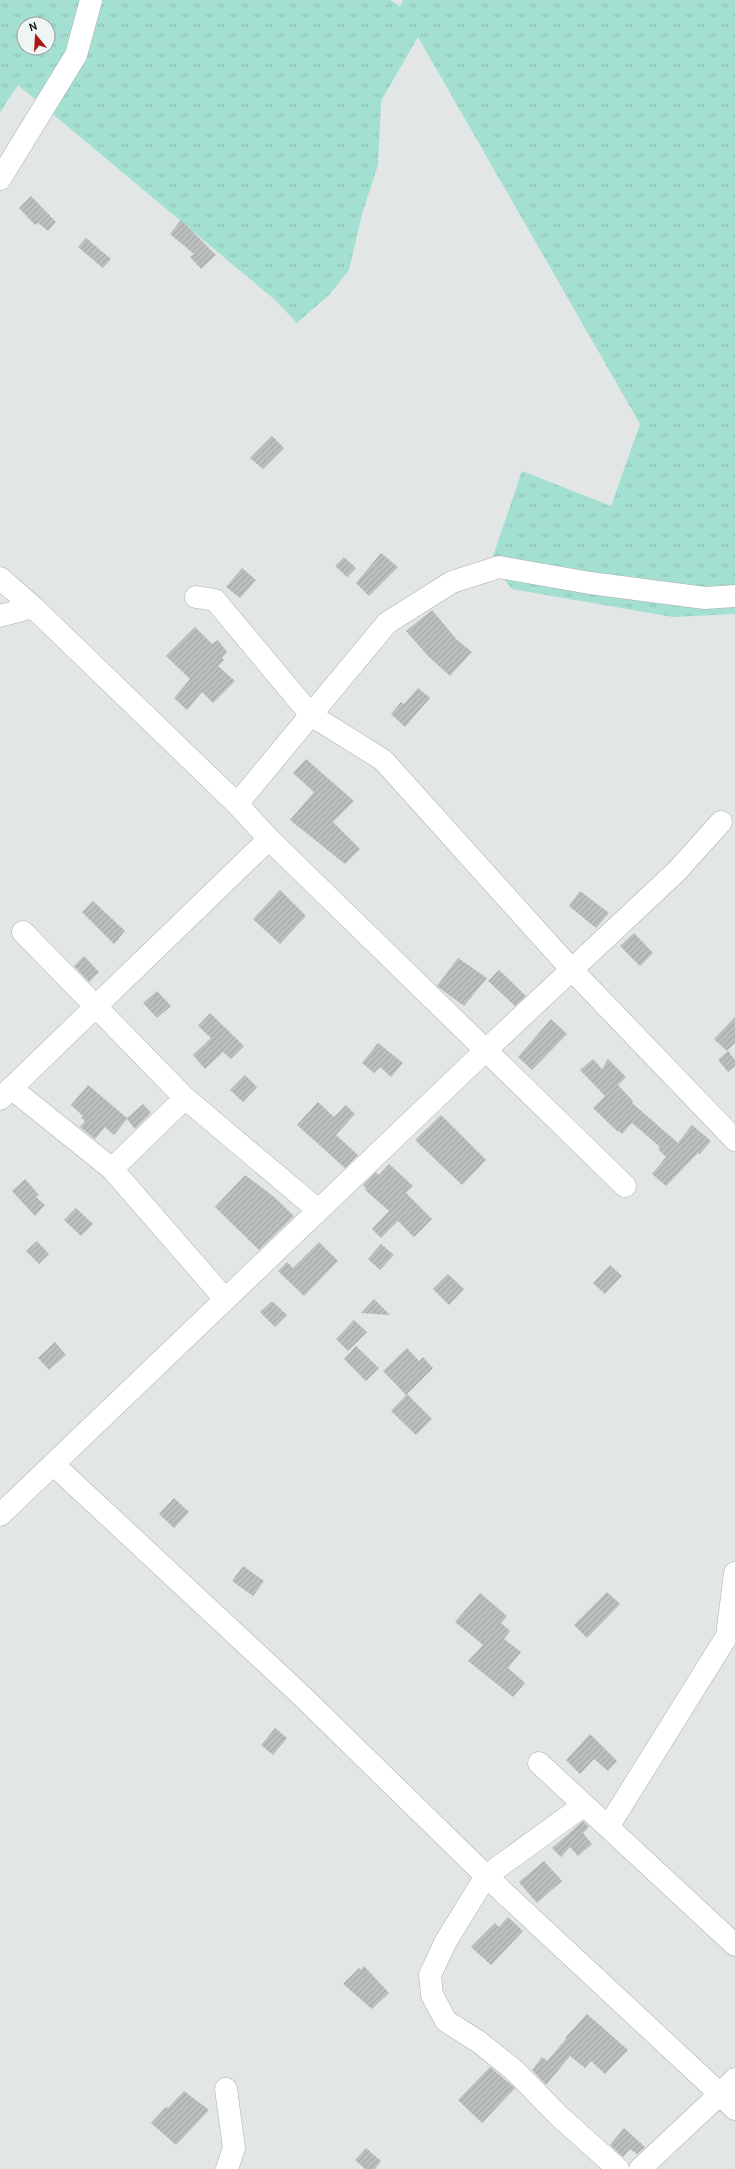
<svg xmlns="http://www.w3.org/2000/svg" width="735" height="2169" font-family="Cabin,sans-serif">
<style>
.grass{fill:url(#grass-tufts);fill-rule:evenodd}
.building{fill:url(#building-hatch)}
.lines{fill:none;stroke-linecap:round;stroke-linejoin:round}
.minor-casing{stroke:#aaafae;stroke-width:23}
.minor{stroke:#fff;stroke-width:22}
</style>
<defs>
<pattern id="grass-tufts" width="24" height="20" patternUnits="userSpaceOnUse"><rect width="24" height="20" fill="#a3e0d1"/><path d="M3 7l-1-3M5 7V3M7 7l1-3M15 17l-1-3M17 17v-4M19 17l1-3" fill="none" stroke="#8bbfb3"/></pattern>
<pattern id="building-hatch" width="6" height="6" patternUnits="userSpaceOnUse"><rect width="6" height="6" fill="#babfbe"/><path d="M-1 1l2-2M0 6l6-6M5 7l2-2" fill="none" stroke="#9fa3a3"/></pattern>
</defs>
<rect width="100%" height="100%" fill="#e2e7e6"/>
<path class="grass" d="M0 0H390L400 6 403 0H735V614L673 617 512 589 491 562 522 471 611 506 640 424 418 37 381 101 378 165 362 214 349 270 330 294 297 323 275 300 18 85 0 112ZM24 24H48V48H24Z"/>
<path class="building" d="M31 196 56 222 48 231 38 223 35 225 19 208Z
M181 220 216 255 201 269 190 257 194 254 170 234Z
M86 238 111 259 103 268 78 247Z
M272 436 284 448 263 469 250 458Z
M381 553 398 567 369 596 356 583Z
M344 557 356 568 347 577 335 566Z
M242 568 256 580 240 598 226 587Z
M432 610 457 640 472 652 450 676 429 657 406 631Z
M195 627 212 644 218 640 227 652 222 658 224 660 218 666 235 681 213 703 202 692 187 710 174 698 190 679 166 656Z
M418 688 430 698 405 727 391 714 401 702 404 704Z
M306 759 354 801 333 822 360 849 345 864 290 820 314 792 293 773Z
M280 890 306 916 280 944 253 919Z
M580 891 609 913 596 928 569 906Z
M93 901 125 931 114 944 82 912Z
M634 933 653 953 640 966 620 946Z
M84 956 99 972 89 982 74 966Z
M458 958 487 978 464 1006 437 986Z
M499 970 526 996 515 1006 488 981Z
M157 991 171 1006 157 1018 143 1003Z
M210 1013 244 1046 231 1059 223 1052 205 1069 193 1055 211 1038 198 1026Z
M735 1017V1043L727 1051 714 1039Z
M551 1019 567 1034 532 1070 518 1057Z
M378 1043 403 1063 391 1077 380 1067 374 1073 362 1063Z
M728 1051 735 1060V1066L728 1072 718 1060Z
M593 1059 602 1069 608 1059 626 1077 618 1085 633 1101 632 1103 678 1143 692 1125 711 1141 700 1154 698 1153 666 1186 652 1174 666 1157 658 1149 660 1147 632 1123 622 1134 619 1131 618 1132 593 1108 605 1096 580 1070Z
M245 1075 257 1087 243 1102 230 1090Z
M88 1085 127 1118 143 1104 151 1113 135 1129 127 1119 114 1135 105 1127 95 1139 80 1127 85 1121 81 1118 83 1116 71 1105Z
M318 1102 334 1117 346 1105 355 1114 336 1135 358 1155 345 1168 297 1125Z
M441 1115 486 1160 462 1185 415 1140Z
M389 1164 413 1186 406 1193 432 1219 414 1237 398 1221 381 1238 372 1229 389 1211 365 1190 366 1188 363 1185 376 1172 379 1175Z
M245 1175 273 1196 294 1216 259 1250 215 1207Z
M25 1179 39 1195 36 1197 45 1205 35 1216 12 1191Z
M76 1208 93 1224 81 1236 64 1220Z
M37 1241 49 1254 39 1264 26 1251Z
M319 1242 338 1261 304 1296 278 1271 287 1262 293 1268Z
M381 1244 394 1255 380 1270 368 1259Z
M610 1265 622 1276 605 1294 593 1283Z
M448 1274 464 1289 449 1305 433 1289Z
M374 1299 390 1315 361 1313Z
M272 1301 287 1315 275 1327 260 1312Z
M354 1320 367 1332 348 1351 336 1339Z
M55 1342 66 1355 49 1370 38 1358Z
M356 1346 379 1368 366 1381 344 1359Z
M407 1348 419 1361 423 1357 433 1368 406 1395 383 1371Z
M407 1394 432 1419 416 1435 391 1411Z
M174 1498 189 1512 174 1528 159 1514Z
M243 1566 264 1581 253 1596 232 1581Z
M607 1592 620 1604 587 1638 574 1625Z
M480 1593 507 1616 501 1623 510 1631 504 1639 521 1652 508 1668 525 1683 513 1697 468 1661 483 1645 455 1622Z
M275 1728 287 1738 273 1755 261 1745Z
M590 1734 617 1761 608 1771 594 1759 580 1774 566 1760Z
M583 1821 589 1827 583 1833 592 1844 578 1856 570 1847 561 1857 552 1848Z
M544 1861 562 1881 537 1903 519 1882Z
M508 1917 523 1931 491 1965 471 1947 495 1923 499 1927Z
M364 1966 389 1993 372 2009 343 1984 359 1968 361 1970Z
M587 2014 628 2050 605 2074 591 2061 585 2068 570 2056 546 2085 532 2070 542 2057 547 2061 566 2039 565 2038Z
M490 2067 515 2088 482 2123 458 2100Z
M184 2091 209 2110 176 2145 151 2123 166 2107 168 2108Z
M624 2128 645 2147 637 2154 630 2149 623 2157 610 2145Z
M366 2148 381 2161 375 2169H365L355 2160Z"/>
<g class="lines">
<g class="minor-casing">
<path id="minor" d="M0 179 76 55 91 0
M0 578 33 607
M196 597 215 600 311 715 383 760 572 970 735 1140
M0 616 33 607 237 804
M269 839 625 1186
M11 1088 112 1169 185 1098 23 932
M185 1098 318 1210
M0 1099 269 839 237 804 387 623 452 582 499 567 590 583 705 598 735 596
M112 1169 225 1299
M53 1464 303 1697 486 1876 720 2094 735 2079
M0 1515 486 1050 677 871 721 822
M539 1763 735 1945
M584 1805 486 1876 446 1941 430 1975 432 1995 446 2021 479 2042 514 2070 559 2116 618 2169
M608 1827 727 1636 735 1573
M226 2089 234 2148 227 2169
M640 2169 720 2094 735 2109"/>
</g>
<use href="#minor" class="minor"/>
</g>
<g transform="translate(36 36) rotate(342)"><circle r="19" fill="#eff5f3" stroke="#989c9b"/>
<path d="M0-3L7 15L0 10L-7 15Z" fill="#ab1816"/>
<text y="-6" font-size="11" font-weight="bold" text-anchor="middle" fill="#151717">N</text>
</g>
</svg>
